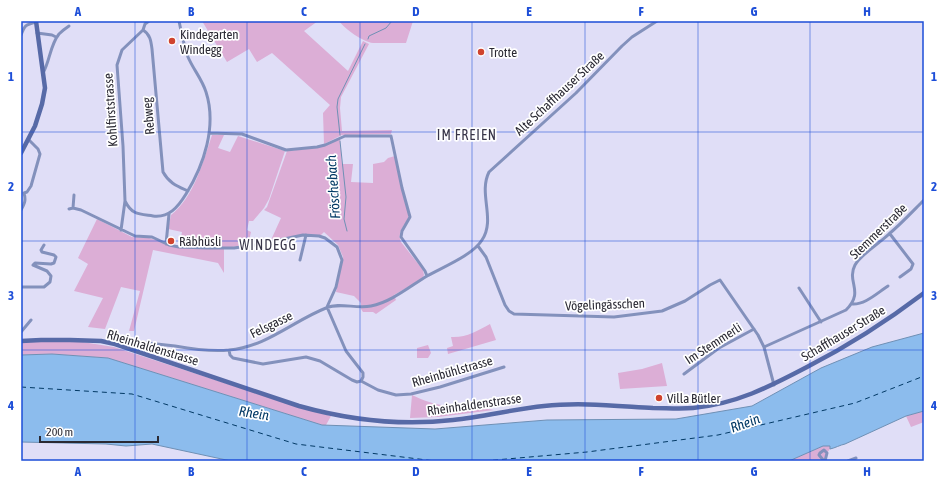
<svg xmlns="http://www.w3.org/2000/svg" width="945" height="482" font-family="'Asap Condensed',sans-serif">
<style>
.green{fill:#dcaed6}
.water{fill:#8cbced;stroke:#6f90b5}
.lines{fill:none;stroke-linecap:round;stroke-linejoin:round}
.stream{stroke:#6f90b5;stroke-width:1}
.ferry{stroke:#023965;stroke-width:1;stroke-dasharray:5 4;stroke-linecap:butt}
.street{stroke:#8391bc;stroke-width:3}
.secondary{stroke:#576aa7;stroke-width:4.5}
.grid{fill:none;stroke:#1d4ed8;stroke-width:1;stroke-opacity:0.55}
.poi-dot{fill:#cf432e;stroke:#fff;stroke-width:1.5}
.labels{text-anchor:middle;stroke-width:3.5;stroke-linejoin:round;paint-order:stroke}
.poi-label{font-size:13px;fill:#2a2933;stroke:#fff;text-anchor:start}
.street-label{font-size:13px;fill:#2a2933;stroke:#fff}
.neighbourhood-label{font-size:14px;letter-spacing:1px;fill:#373448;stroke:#fff}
.water-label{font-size:14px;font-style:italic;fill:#023965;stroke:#fff}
.neatline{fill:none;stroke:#1d4ed8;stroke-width:1.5}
.grid-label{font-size:13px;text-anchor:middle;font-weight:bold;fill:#1d4ed8}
</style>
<rect width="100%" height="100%" fill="#e0def7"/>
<path class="green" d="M202 21H318L304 31 348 71 363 41 369 44 341 97 340 108 342 131 392 130 391 134 342 135 324 144 323 113 330 105 272 53 257 62 249 49 227 62Z
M339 21H413L406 43H373C363 42 345 29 339 21Z
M212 135H224L218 148 230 152 238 136 285 151 269 199 264 208 253 221H249L247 230 251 232 248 245 224 248V273L218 263 153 250 134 331H129L140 291 121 287 105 329 88 327 103 298 74 291 88 264 78 258 97 219 132 237 149 238 179 247 182 232 168 229 171 215C194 197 203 162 212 135Z
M340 139 342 164H353L351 182 373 183V164L384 162 388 158 395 156 409 215C407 225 396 230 401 242L423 270 424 275 422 279 394 295 396 300 376 314 373 312H363L361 309V303L354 296 336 292 343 257 338 245 324 232 320 236 305 234 271 240 281 218 264 210 267 207 287 151 315 148Z
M490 324 496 340 448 354 447 348 453 346 451 337C466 338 477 331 490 324Z
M70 340 114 347 304 409 331 416 326 425H322L108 358 52 354 21 355V341Z
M428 345 431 353 428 358H417V348Z
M662 363 667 386 620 389 618 373 642 369Z
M412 395C422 400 436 405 448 406 463 408 479 407 494 410L438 417 410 418Z
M924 411V422L911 427 906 416Z
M823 446H830V449L827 453 825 461H789Z"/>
<path class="water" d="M924 333V411L906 416 845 444C840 445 835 448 830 449V446H823L789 461H231L152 444 126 446 106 444 21 442V355L52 354 108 358 322 425 435 429 547 420 676 419 752 406 821 368 872 347Z"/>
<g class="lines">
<path class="stream" d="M368 39 369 36 386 28 392 21
M340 135 337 107 338 99 365 44
M340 141 346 197 344 219 347 231"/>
<path class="ferry" d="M21 387 132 394 296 444 435 461
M484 461 587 452 718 435 855 403 924 376"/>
<path class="street" d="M149 21 145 24 143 30 122 50 117 65 123 146 125 201C132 215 139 214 153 216 169 218 178 207 186 194 204 165 217 126 206 92 202 79 193 69 188 57 184 45 181 33 179 21
M143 30C150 34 151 41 152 49L163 172C169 183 177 186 188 191
M37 33 52 35 56 37
M21 35C25 25 25 25 36 22
M43 73C50 61 50 45 59 34 62 31 66 28 69 26
M209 133 242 134 286 150 317 147 325 145 345 136H391L402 188 410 217 402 231 401 237 425 271 427 276
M24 193 27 192 31 186 40 154 38 149 29 140
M73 208 74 195
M69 209 73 208 81 210 135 236 152 237 169 245 179 247 207 248H234L255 245 303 235 319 236 325 238 337 247 342 260 336 287 327 307 346 351 363 373V377L361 381 357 382 352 380 320 361 306 357 263 364 233 358 230 355 229 350
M21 210C25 203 26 200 24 193
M121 230 125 201
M890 234 913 264 911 269 900 277
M166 244 169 214
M478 246 486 257 505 305 509 311 514 314 614 317 662 311 685 301 710 285 720 280 758 335 764 347 774 385
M300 260 306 235
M21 287H44L50 282 51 276 47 271 33 265 35 263 51 264 54 263 56 257 54 255 42 252 41 250 44 245
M799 288 821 322
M852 304C865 305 877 293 888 286
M21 332 31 320
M115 344 116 341 120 340C139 342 157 344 175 346 192 349 211 352 229 350 266 347 293 321 326 308 339 302 356 309 371 306 391 302 409 287 427 276 443 267 473 255 482 240 496 219 478 194 489 172L576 93 622 46 632 37 657 21
M764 347 846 310C865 291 846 282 855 265 861 254 880 243 889 234 901 224 913 211 924 200
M684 374 719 348 754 329
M361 381 378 390 396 395 411 394 440 387 504 367
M824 461 819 455 820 453 824 450 827 453 825 461
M848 461 856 458"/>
<path class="secondary" d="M21 153 35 126 42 104 45 88 36 21
M21 341 41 340H70L101 341 115 344 299 406C349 420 401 426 453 420 484 417 513 409 544 406 580 402 617 406 653 408 666 408 680 409 693 408 736 404 769 387 807 367 848 346 887 321 924 293"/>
</g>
<path class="grid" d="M135 21V461M247 21V461M360 21V461M472 21V461M585 21V461M698 21V461M810 21V461M21 132H924M21 241H924M21 350H924"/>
<g class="poi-dot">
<circle cx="172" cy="41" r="4"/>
<circle cx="481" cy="52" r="4"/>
<circle cx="171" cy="241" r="4"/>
<circle cx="659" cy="398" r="4"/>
</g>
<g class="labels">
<g class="poi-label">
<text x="180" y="39">Kindegarten<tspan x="180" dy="15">Windegg</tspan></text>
<text x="489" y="57">Trotte</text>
<text x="179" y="246">Räbhüsli</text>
<text x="667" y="403">Villa Bütler</text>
</g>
<g class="street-label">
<text transform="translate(559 93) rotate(-43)" y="5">Alte Schaffhauser Straße</text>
<text transform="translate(110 110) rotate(-94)" y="5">Kohlfirststrasse</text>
<text transform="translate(148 116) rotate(-95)" y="5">Rebweg</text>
<text transform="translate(878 231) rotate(-44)" y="5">Stemmerstraße</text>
<text transform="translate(605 304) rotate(-2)" y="5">Vögelingässchen</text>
<text transform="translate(271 324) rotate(-26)" y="5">Felsgasse</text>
<text transform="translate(843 333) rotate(-31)" y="5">Schaffhauser Straße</text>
<text transform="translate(713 343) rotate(-33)" y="5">Im Stemmerli</text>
<text transform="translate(153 347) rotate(17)" y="5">Rheinhaldenstrasse</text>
<text transform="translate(452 371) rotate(-16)" y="5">Rheinbühlstrasse</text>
<text transform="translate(474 404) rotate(-8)" y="5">Rheinhaldenstrasse</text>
</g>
<g class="neighbourhood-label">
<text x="467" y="140">IM FREIEN</text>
<text x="268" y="250">WINDEGG</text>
</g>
<g class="water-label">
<text transform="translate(333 187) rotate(-94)" y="5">Fröschebach</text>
<text transform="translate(254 413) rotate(9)" y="5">Rhein</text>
<text transform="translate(745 423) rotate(-20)" y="5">Rhein</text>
</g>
</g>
<rect width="945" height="482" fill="none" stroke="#ffffff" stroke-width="44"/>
<path d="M40 436v6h118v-6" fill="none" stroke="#2a2933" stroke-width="2"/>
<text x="46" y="436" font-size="12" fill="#2a2933" stroke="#ffffff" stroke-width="3" paint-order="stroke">200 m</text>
<rect x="22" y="22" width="901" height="438" class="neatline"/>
<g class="grid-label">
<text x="78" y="16">A</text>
<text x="191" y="16">B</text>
<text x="304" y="16">C</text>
<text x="416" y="16">D</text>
<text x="529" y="16">E</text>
<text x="641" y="16">F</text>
<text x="754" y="16">G</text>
<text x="867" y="16">H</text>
<text x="11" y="81">1</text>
<text x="934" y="81">1</text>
<text x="11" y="191">2</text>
<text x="934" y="191">2</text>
<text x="11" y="300">3</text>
<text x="934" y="300">3</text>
<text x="11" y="410">4</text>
<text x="934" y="410">4</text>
<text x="78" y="476">A</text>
<text x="191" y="476">B</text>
<text x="304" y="476">C</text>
<text x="416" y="476">D</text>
<text x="529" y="476">E</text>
<text x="641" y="476">F</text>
<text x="754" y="476">G</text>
<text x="867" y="476">H</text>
</g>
</svg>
